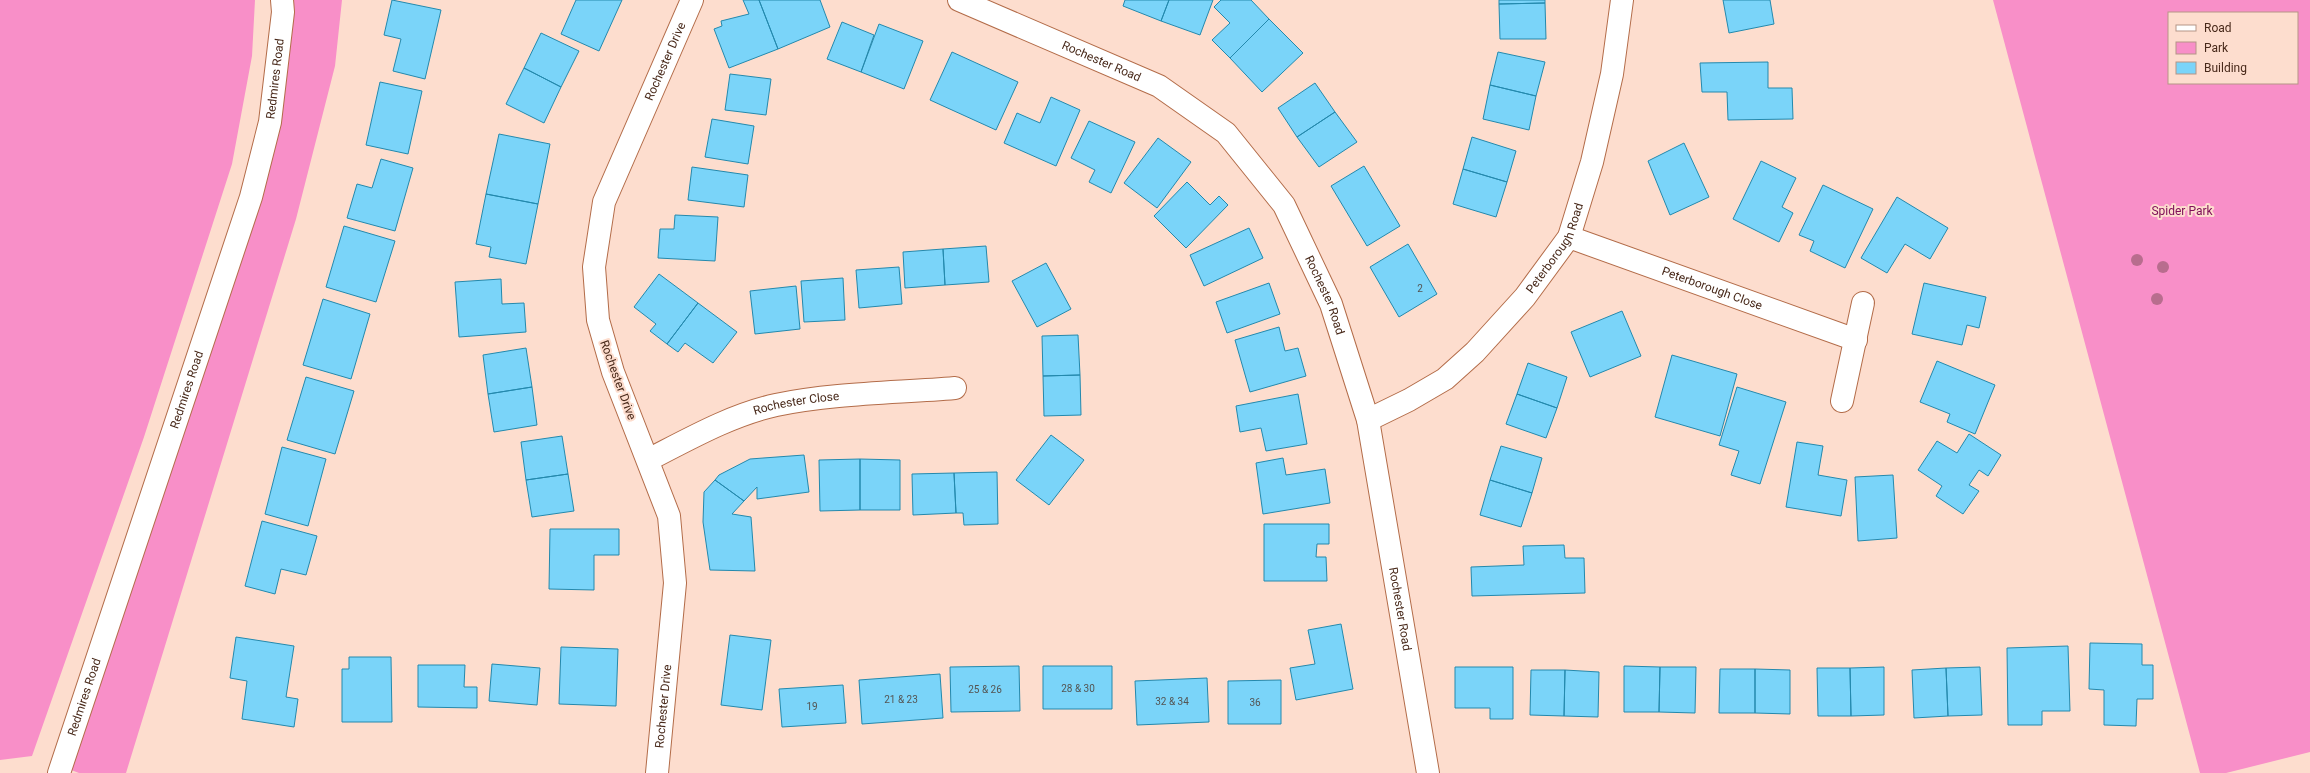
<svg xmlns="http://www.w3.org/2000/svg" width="2310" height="773" font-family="Roboto,sans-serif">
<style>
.green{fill:#f88fc8;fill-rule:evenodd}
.building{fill:#7ad4f9;stroke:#2489ad}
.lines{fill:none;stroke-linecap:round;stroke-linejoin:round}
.minor-casing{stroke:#b36c49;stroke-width:24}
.tertiary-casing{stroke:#b36c49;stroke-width:24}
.minor{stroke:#fff;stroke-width:22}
.tertiary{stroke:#fff;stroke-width:22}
.tree{fill:#b86d8e}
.labels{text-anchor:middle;stroke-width:4;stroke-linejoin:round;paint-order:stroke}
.number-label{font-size:10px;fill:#545452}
.street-label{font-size:12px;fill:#48291a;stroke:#fdddce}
.park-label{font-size:12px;fill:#801159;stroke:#fdddce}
</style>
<rect width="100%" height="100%" fill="#fdddce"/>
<path class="green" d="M0 0H255L252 56 232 164 144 437 32 756 0 760Z
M282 0H342L335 66 296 219 126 773H79L61 766 251 197Z
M1993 0H2310V752L2226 773H2200ZM2169 13H2297V83H2169Z"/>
<path class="building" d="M392 0 441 10 425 79 393 71 401 39 384 35Z
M576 0H622L599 51 561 34Z
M743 0H759L778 49 729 68 714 29 722 26 721 21 749 14Z
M759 0H820L830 27 778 49Z
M1125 0H1169L1161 21 1123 6Z
M1169 0H1213L1200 35 1161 21Z
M1221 0H1251L1269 19 1230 58 1212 40 1230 23 1214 7Z
M1499 0H1545V3L1499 4Z
M1723 0H1770L1774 24 1729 33Z
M1545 3 1546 39H1500L1499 4Z
M1269 19 1303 53 1262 92 1230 58Z
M842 22 874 35 861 72 827 59Z
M879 24 923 41 904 89 861 72Z
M541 33 579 51 561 87 524 68Z
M952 52 1018 82 996 130 930 100Z
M1498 52 1545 62 1536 96 1490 85Z
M1768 62V88H1792L1793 119 1728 120 1727 92H1702L1700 63Z
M524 68 561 87 544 123 506 104Z
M730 74 771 79 766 115 725 110Z
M380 82 422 91 408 154 366 145Z
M1315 83 1335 112 1297 137 1278 108Z
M1490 85 1536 96 1529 130 1483 119Z
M1051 97 1080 110 1056 166 1004 143 1017 113 1040 123Z
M1335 112 1357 142 1319 167 1297 137Z
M712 119 754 126 748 164 705 157Z
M1089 121 1135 142 1111 193 1089 182 1095 170 1071 158Z
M499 134 550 144 538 204 486 194Z
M1472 137 1516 151 1507 182 1463 169Z
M1158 138 1191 162 1157 208 1124 183Z
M1684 143 1709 197 1670 215 1648 161Z
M381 159 413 168 395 231 347 218 357 184 372 188Z
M1761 161 1796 178 1782 207 1793 213 1779 242 1733 219Z
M1364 166 1400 226 1367 246 1331 186Z
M692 167 748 175 744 207 688 200Z
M1463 169 1507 182 1496 217 1453 204Z
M1187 182 1210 205 1219 196 1228 205 1186 248 1154 216Z
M1823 185 1873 209 1845 268 1810 251 1814 241 1799 235Z
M486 194 538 204 526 264 489 257 491 247 476 244Z
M1897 197 1948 228 1930 259 1905 244 1887 273 1861 258Z
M675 215 718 217 715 261 658 258 660 229H674Z
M344 226 395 241 376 302 326 287Z
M1249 228 1263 258 1204 286 1190 255Z
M1408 244 1437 294 1399 317 1370 267Z
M986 246 989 282 945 285 943 249Z
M943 249 945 285 905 288 903 252Z
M1046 263 1071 309 1037 327 1012 281Z
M899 267 902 304 859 308 856 270Z
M659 274 698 303 667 344 650 331 656 324 634 307Z
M843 278 845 320 804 322 801 281Z
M501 279 502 304 524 303 526 332 459 337 455 282Z
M1269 283 1280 314 1227 333 1216 302Z
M1924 283 1986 297 1979 328 1967 325 1962 345 1912 334Z
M796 286 800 329 755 334 750 291Z
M323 299 370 314 351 379 303 365Z
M698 303 737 332 713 363 685 343 678 352 667 344Z
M1622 311 1641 356 1590 377 1571 332Z
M1279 327 1285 351 1298 348 1306 376 1250 392 1235 340Z
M1078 335 1080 375 1043 376 1042 336Z
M526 348 532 387 488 394 483 355Z
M1672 355 1737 374 1720 436 1655 417Z
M1937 361 1995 385 1975 434 1947 422 1950 414 1920 402Z
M1528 363 1567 377 1557 408 1517 394Z
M1080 375 1081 415 1044 416 1043 376Z
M306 377 354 391 335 454 287 440Z
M532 387 537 425 494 432 488 394Z
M1737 387 1786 402 1760 484 1731 475 1739 451 1719 445Z
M1298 394 1307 444 1266 451 1261 428 1240 432 1236 406Z
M1517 394 1557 408 1546 438 1506 424Z
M1969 434 2001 455 1988 476 1979 470 1969 485 1979 491 1963 514 1936 496 1942 486 1918 470 1937 441 1957 453Z
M1051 435 1084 460 1049 505 1016 480Z
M562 436 568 474 526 480 521 442Z
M1797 442 1823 446 1818 475 1847 480 1841 516 1786 507Z
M1501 446 1542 458 1532 493 1490 480Z
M282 447 326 459 308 526 265 514Z
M804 455 809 492 757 499V487L744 501 715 480 719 475 750 459Z
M1283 458 1286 475 1325 469 1330 503 1263 514 1256 463Z
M860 459 900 460V510H860Z
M860 459V510L820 511 819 460Z
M997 472 998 524 964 525 963 513H956L954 473Z
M954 473 956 513 913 515 912 474Z
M568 474 574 511 532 517 526 480Z
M1893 475 1897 538 1858 541 1855 477Z
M715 480 744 501 732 514 751 517 755 571 710 570 703 522 704 492Z
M1490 480 1532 493 1521 527 1480 515Z
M262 521 317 536 306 575 281 569 275 594 245 586Z
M1264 524H1329V544H1317L1316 557H1326L1327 581H1264Z
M550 529H619V555H594V590L549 589Z
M1564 545 1565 558H1584L1585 593 1472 596 1471 567 1524 565 1523 546Z
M1341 624 1353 689 1296 700 1290 668 1315 664 1308 630Z
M730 635 771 640 762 710 721 705Z
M236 637 294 646 286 697 298 699 294 727 242 719 247 681 230 678Z
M2090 643 2142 644V665H2153V699H2137L2136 726 2104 725V690L2089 689Z
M2068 646 2070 711H2042V725H2008L2007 648Z
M561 647 618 649 616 706 559 704Z
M349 657H391L392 722H342V669H349Z
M492 664 540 668 537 705 489 701Z
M418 665H465L464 687H477V708L418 707Z
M1019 666 1020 711 951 712 950 667Z
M1043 666H1112V709H1043Z
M1624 666 1660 667 1659 712H1624Z
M1455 667H1513V719H1490V708H1455Z
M1660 667H1696L1695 713 1659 712Z
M1884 667V715L1851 716 1850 668Z
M1980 667 1982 715 1948 716 1946 668Z
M1817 668H1850L1851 716H1818Z
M1946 668 1948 716 1914 718 1912 670Z
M1720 669H1755V713H1719Z
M1755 669 1790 670V714L1755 713Z
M1531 670H1565L1564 716 1530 715Z
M1565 670 1599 672 1598 717 1564 716Z
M940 674 943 718 862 724 859 680Z
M1207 678 1209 722 1137 725 1135 681Z
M1281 680V724H1228V681Z
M843 685 846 723 782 727 779 689Z"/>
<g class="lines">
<g class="minor-casing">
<g id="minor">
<path id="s1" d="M959 0 1159 86 1226 133 1284 205 1331 304 1368 420 1428 773"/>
<path id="s2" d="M1569 237 1856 340"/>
<path d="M1842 401 1863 303"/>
<path id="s3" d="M1368 420 1409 400 1445 379 1475 352 1525 297 1569 237 1592 162 1612 74 1622 0"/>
<path id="s4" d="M648 460C689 439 731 415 776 405 834 393 896 393 955 388"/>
<path id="s5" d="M657 773 675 583 669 516 613 372 598 320 594 267 604 202 692 0"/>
</g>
</g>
<g class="tertiary-casing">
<g id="tertiary">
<path id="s6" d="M59 773 251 197 270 122 283 12 282 0"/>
</g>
</g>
<use href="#minor" class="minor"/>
<use href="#tertiary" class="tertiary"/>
</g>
<g class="tree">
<circle cx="2137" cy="260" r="6"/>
<circle cx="2163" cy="267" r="6"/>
<circle cx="2157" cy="299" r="6"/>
</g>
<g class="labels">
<g class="number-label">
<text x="1420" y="292">2</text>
<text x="1078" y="692">28 &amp; 30</text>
<text x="985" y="693">25 &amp; 26</text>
<text x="901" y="703">21 &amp; 23</text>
<text x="1172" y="705">32 &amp; 34</text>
<text x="1255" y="706">36</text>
<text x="812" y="710">19</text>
</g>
<g class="street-label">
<text dy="4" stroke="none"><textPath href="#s5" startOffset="739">Rochester Drive</textPath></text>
<text dy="4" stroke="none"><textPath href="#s1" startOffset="155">Rochester Road</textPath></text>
<text dy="4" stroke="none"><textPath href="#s6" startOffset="728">Redmires Road</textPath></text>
<text dy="4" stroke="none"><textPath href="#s3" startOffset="260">Peterborough Road</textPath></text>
<text dy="4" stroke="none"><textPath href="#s2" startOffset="152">Peterborough Close</textPath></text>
<text dy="4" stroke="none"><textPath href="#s1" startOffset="491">Rochester Road</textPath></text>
<text transform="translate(618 380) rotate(70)" y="4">Rochester Drive</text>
<text dy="4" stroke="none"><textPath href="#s6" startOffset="404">Redmires Road</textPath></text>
<text dy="4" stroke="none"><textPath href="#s4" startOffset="160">Rochester Close</textPath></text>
<text dy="4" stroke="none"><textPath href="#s1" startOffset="815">Rochester Road</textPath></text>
<text dy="4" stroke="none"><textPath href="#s6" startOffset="80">Redmires Road</textPath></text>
<text dy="4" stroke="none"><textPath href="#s5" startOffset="67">Rochester Drive</textPath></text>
</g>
<g class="park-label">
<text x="2182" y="215">Spider Park</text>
</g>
</g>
<rect x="2168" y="12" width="130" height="72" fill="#fdddce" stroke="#b59586"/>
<rect x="2176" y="25" width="20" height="6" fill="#ffffff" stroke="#b59586"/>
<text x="2204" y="32" font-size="12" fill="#48291a">Road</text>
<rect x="2176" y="42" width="20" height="12" fill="#f88fc8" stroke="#b59586"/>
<text x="2204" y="52" font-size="12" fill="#48291a">Park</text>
<rect x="2176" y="62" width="20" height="12" fill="#7ad4f9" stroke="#b59586"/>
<text x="2204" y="72" font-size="12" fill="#48291a">Building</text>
</svg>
